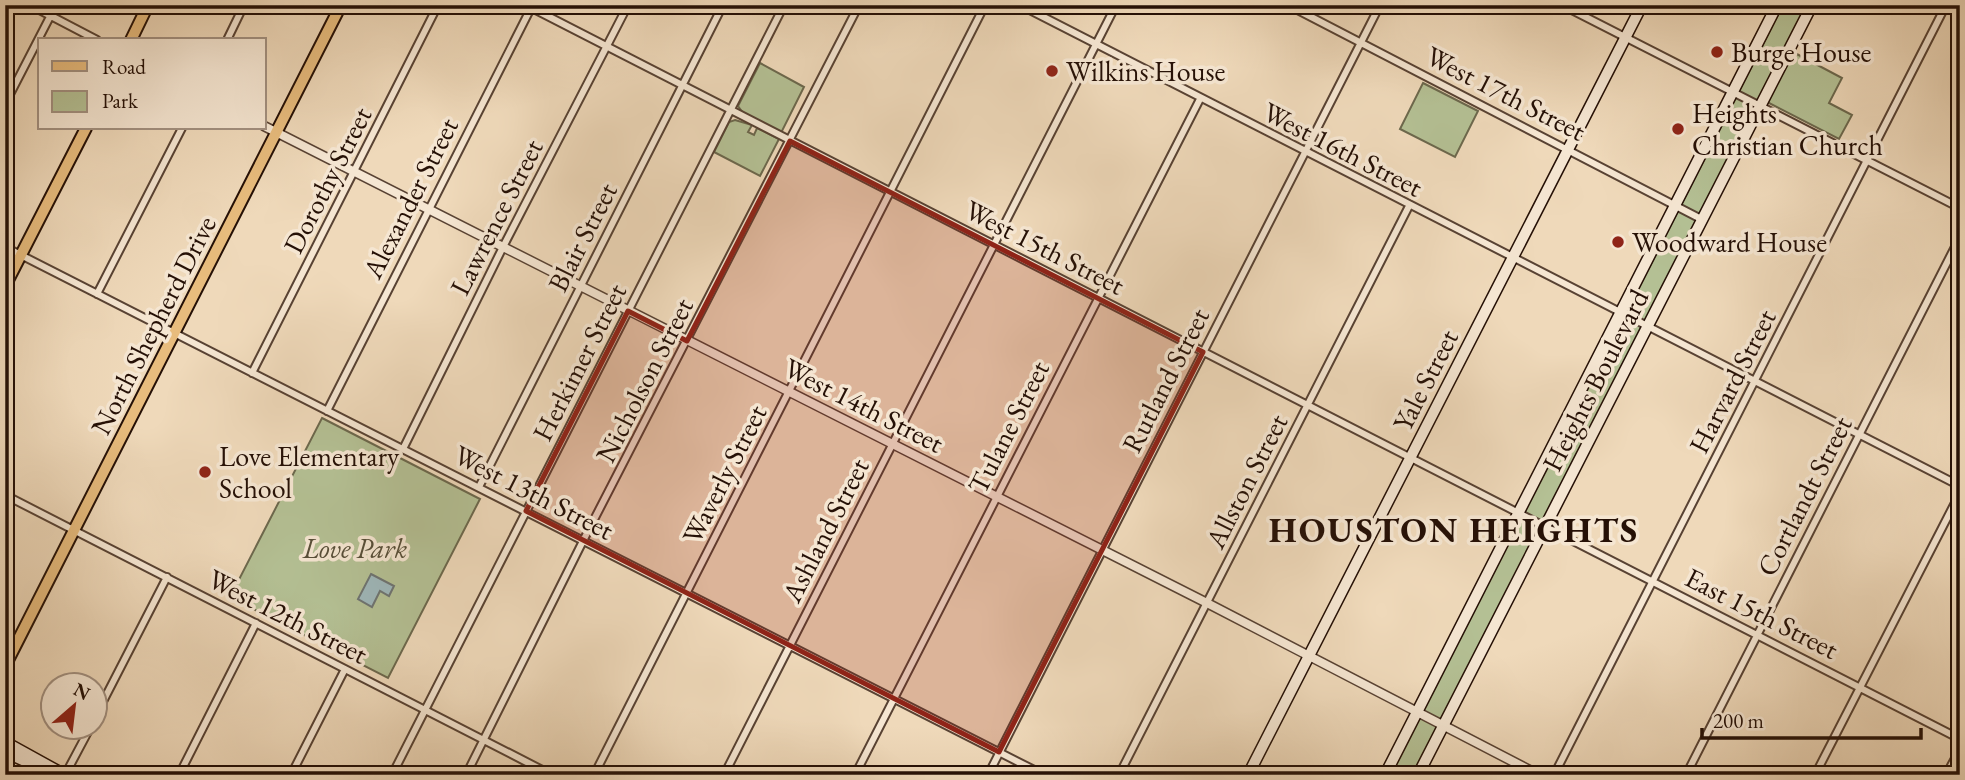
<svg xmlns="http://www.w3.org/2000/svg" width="1965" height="780" font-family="'EB Garamond',serif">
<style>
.green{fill:#b4c094;stroke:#6c684d;stroke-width:2}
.water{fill:#9eb7ba;stroke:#6e7472;stroke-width:2}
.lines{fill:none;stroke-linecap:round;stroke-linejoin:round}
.minor-casing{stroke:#584233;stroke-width:10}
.tertiary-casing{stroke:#584233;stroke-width:11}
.secondary-casing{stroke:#251006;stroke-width:13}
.primary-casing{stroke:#251006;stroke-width:14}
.minor{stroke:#f5e6d2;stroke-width:6}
.tertiary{stroke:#f5e6d2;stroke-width:8}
.secondary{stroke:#f5e6d2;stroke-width:10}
.primary{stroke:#e8bc7d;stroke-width:10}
.marked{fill:#8f2418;fill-opacity:0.2;stroke:#8f2418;stroke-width:5;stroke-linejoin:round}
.poi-dot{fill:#8f2418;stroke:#f5e6d2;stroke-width:2.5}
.labels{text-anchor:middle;stroke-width:7;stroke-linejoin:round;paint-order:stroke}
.poi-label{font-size:28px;fill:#251006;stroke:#f5e6d2;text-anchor:start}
.street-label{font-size:28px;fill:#251006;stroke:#f5e6d2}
.park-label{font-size:28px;font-style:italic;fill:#574e38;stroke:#f5e6d2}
.district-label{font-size:35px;font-weight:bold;letter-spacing:2px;fill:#251006;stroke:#f5e6d2}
</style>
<rect width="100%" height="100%" fill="#efd9ba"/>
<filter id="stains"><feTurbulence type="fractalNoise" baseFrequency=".00286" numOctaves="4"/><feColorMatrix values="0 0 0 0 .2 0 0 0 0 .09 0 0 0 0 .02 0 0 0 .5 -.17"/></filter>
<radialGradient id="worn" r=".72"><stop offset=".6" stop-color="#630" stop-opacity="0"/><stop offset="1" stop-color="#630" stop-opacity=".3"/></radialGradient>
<path class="green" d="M1783 5H1807L1413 775H1390Z
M1793 52 1842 78 1829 103 1852 115 1839 139 1767 102Z
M760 63 804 87 781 133 743 113 738 106Z
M1423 83 1478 111 1455 157 1400 129Z
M735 120 752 125 748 132 754 135 757 128 779 139 760 176 714 152 729 122Z
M322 418 480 499 388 678 230 597Z"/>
<path class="water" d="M371 574 394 586 389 596 380 591 372 607 358 599Z"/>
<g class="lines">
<g class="minor-casing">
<path id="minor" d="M30 5 97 40
M526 5 1960 739
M1020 5 1960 486
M1288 5 1703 220
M1562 5 1960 208
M227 40 244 5
M5 104 56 5
M5 247 1044 775
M97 294 182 128
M252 373 438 5
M327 411 532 6
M403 449 503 247 628 5
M479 487 723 5
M5 495 552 775
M94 719 167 577
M65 775 90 728
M179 775 256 623
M291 775 345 669
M392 775 784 5
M466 775 584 539 859 5
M594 775 985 5
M724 775 1116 5
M855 775 1200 99
M988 775 1380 5
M1119 775 1409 206
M1554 775 1946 5
M1686 775 1960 237
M1815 775 1960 493
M1946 775 1960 749"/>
</g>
<g class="tertiary-casing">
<path id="tertiary" d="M264 126 1207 603 1539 775"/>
</g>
<g class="secondary-casing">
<path id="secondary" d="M5 742 65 775
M5 752 49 772
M1248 775 1642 5
M1385 775 1777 5
M1418 775 1812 5"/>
</g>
<g class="primary-casing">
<path id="primary" d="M131 40 148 5
M5 286 86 128
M5 666 341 5"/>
</g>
<use href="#minor" class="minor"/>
<use href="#tertiary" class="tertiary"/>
<use href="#secondary" class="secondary"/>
<use href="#primary" class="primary"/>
</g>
<path class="marked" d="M790 141 1203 352 999 752 526 511 628 311 687 341Z"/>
<g class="poi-dot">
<circle cx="1717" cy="52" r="7"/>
<circle cx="1052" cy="71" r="7"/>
<circle cx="1678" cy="129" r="7"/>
<circle cx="1618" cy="242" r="7"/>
<circle cx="205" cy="472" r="7"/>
</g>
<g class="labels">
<g class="poi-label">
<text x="1731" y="62">Burge House</text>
<text x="1066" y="81">Wilkins House</text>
<text x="1692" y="123">Heights<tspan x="1692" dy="32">Christian Church</tspan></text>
<text x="1632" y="252">Woodward House</text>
<text x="219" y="466">Love Elementary<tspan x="219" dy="32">School</tspan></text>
</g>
<g class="street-label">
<text transform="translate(1506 93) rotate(27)" y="10">West 17th Street</text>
<text transform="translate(1343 149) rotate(27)" y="10">West 16th Street</text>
<text transform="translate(327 180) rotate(-63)" y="10">Dorothy Street</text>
<text transform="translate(410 198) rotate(-63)" y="10">Alexander Street</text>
<text transform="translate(496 217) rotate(-63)" y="10">Lawrence Street</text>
<text transform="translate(582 237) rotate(-63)" y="10">Blair Street</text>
<text transform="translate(1045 247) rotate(27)" y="10">West 15th Street</text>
<text transform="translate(153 325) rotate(-63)" y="10">North Shepherd Drive</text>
<text transform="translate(579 362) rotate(-63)" y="10">Herkimer Street</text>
<text transform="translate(644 380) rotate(-63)" y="10">Nicholson Street</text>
<text transform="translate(1165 380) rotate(-63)" y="10">Rutland Street</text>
<text transform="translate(1425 380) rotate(-63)" y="10">Yale Street</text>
<text transform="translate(1595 380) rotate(-63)" y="10">Heights Boulevard</text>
<text transform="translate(1732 381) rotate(-63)" y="10">Harvard Street</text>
<text transform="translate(864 405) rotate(27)" y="10">West 14th Street</text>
<text transform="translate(1008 427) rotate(-63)" y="10">Tulane Street</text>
<text transform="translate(724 474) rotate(-63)" y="10">Waverly Street</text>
<text transform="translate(1246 481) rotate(-63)" y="10">Allston Street</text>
<text transform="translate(534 492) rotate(27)" y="10">West 13th Street</text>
<text transform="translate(1804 496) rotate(-63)" y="10">Cortlandt Street</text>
<text transform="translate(825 530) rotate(-63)" y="10">Ashland Street</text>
<text transform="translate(1762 613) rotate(27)" y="10">East 15th Street</text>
<text transform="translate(288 616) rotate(27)" y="10">West 12th Street</text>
</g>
<g class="park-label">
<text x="355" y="558">Love Park</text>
</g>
<g class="district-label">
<text x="1454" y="542">HOUSTON HEIGHTS</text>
</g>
</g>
<rect width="1965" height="780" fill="none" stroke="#efd9ba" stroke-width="28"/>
<rect x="7" y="7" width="1951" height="766" fill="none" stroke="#251006" stroke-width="3.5"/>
<rect x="14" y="14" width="1937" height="752" fill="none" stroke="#251006" stroke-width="2"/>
<rect x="38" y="38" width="228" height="91" fill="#f5e6d2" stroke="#a29080" stroke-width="2"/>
<rect x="52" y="61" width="35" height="10" fill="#e8bc7d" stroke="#a29080" stroke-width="2"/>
<text x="102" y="74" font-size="21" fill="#251006">Road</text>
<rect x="52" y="91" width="35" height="21" fill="#b4c094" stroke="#a29080" stroke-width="2"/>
<text x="102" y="108" font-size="21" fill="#251006">Park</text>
<g transform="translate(74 706) rotate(28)"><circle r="33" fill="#f5e6d2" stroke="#a29080" stroke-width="2"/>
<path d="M0-5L12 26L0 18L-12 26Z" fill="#8f2418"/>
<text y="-10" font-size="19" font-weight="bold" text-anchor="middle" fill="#251006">N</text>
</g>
<path d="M1702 728v10h219v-10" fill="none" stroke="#251006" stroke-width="3.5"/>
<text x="1713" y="728" font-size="21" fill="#251006" stroke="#f5e6d2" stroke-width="5" paint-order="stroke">200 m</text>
<rect width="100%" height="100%" filter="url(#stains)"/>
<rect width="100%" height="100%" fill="url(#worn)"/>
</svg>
